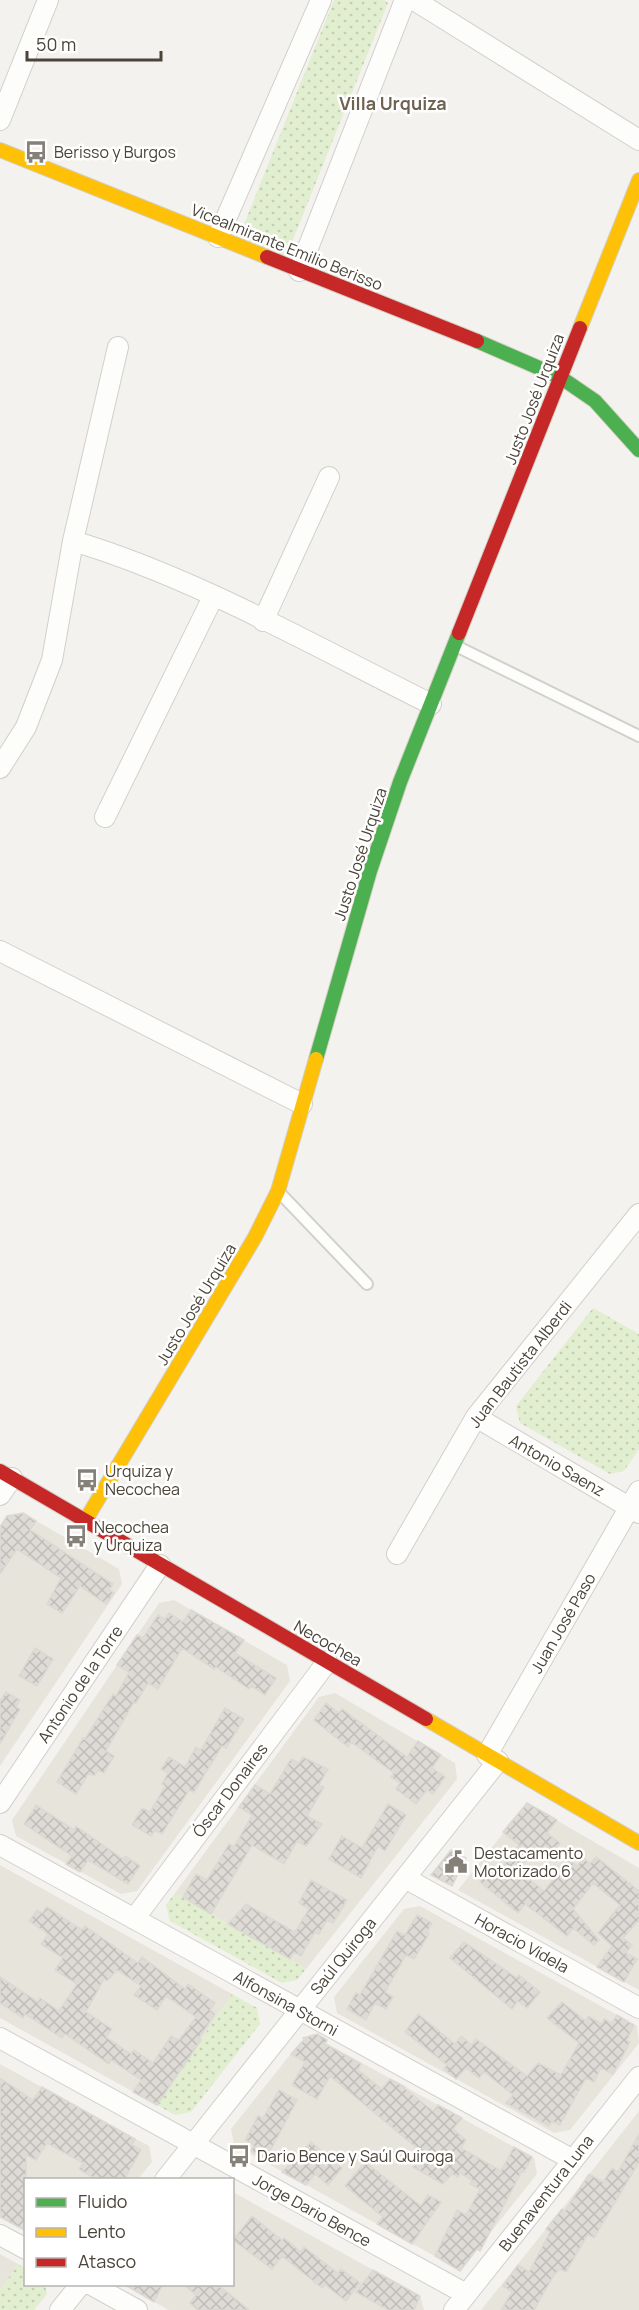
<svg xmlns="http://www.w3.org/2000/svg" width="639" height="2310" font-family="Manrope,sans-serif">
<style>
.residential{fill:#e7e4dc}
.park{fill:url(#park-dots)}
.building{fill:url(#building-cross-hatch);stroke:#dcd9d4;stroke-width:1.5;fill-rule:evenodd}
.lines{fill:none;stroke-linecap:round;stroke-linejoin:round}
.lane-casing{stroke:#d2d0cb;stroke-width:14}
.street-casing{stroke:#d2d0cb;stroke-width:22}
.fast-casing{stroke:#d3cfc5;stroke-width:16}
.slow-casing{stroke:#d3cfc5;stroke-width:16}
.jam-casing{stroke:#d3cfc5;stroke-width:16}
.lane{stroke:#fdfdfc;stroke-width:10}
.street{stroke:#fdfdfc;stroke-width:20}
.fast{stroke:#4caf50;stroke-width:14}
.slow{stroke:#ffc107;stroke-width:14}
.jam{stroke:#c62828;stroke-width:14}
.labels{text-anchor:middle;stroke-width:5;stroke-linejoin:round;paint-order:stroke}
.poi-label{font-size:16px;fill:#4b4439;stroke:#fff;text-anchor:start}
.street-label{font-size:16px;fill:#4b4439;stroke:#fff}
.neighbourhood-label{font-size:18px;font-weight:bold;fill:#6e6250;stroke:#fff}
</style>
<defs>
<pattern id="park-dots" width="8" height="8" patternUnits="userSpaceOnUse" patternTransform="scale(1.5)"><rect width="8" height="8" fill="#e1eecf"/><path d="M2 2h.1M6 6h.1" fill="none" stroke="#c3cdb2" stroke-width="1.8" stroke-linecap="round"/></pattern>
<pattern id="building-cross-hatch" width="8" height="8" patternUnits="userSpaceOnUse" patternTransform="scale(1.5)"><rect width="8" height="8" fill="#dedbd6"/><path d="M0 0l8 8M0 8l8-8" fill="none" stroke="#c0bdb8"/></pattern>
</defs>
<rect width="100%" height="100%" fill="#f4f2ee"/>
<path class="residential" d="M23 1513 119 1569 122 1584 0 1766V1527L7 1516Z
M174 1600 287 1665 290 1681 137 1891 121 1894 16 1836 12 1820 159 1603Z
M335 1693 455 1763 457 1779 306 1969 175 1893 319 1697Z
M527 1803 639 1868V1990L458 1890Z
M0 1865 232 1994 157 2105 0 2018Z
M420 1906 637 2026 639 2043 570 2130 554 2133 337 2013 334 1997 404 1909Z
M317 2038 534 2158 537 2174 467 2262 451 2265 234 2145 231 2129 301 2041Z
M0 2064 149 2146 152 2162 138 2179 26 2180 25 2231 0 2217Z
M639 2111V2310H481L562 2209Z
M233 2192 420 2296 424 2310H169L123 2285 232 2284Z
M0 2254 18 2264 0 2290Z"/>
<path class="park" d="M334 0H384L388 3 286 257 239 237Z
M593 1308 639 1334V1449L624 1471 610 1474 520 1423 516 1406Z
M175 1893 306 1969 297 1980 282 1983 170 1921 166 1905Z
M232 1994 257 2008 260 2024 191 2112 175 2115 157 2105Z
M18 2264 25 2268 26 2284 45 2285 47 2294 34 2310H0V2290Z"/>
<path class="building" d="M23 1513 36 1521 30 1530 113 1584 109 1590 114 1593 106 1604 80 1586 62 1613 47 1604 61 1578 17 1549 0 1574V1527L7 1516Z
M191 1610 244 1640 235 1653 276 1678 265 1695 251 1686 249 1689 216 1667 214 1669 182 1648 158 1689 148 1683 136 1703 134 1702 106 1751 114 1756 104 1773 98 1770 94 1776 89 1773 76 1794 57 1782 83 1738 85 1739 113 1694 116 1696 129 1672 117 1665 137 1635 143 1638 158 1615 165 1619 169 1613 183 1622Z
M35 1648 53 1659 37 1686 19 1676Z
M6 1692 20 1700 16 1707 20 1709 0 1744V1701Z
M326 1703 339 1713 342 1709 407 1757 418 1741 441 1755 432 1768 445 1777 433 1794 427 1790 416 1804 396 1789 400 1783 391 1777 394 1773 351 1742 348 1747 314 1720Z
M225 1708 244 1719 226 1748 222 1746 194 1792 189 1790 162 1834 155 1830 151 1836 132 1825 142 1808 150 1812 165 1786 162 1784 168 1773 161 1769 169 1757 185 1767 196 1747 201 1750Z
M303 1757 328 1769 319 1785 324 1787 307 1816 322 1824 306 1846 297 1841 284 1864 252 1845 211 1914 183 1897 196 1874 207 1880 229 1844 234 1847 252 1815 239 1807 255 1785 270 1794 291 1759 299 1763Z
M527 1803 557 1820 547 1833 560 1843 547 1859 534 1849 518 1870 544 1891 569 1860 577 1866 584 1858 590 1864 596 1857 639 1891V1920L623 1938 632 1945 626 1953 637 1959 624 1982 597 1967 612 1946 598 1933 620 1905 593 1883 573 1909 599 1940 594 1945 573 1928 567 1936 525 1904 518 1913 480 1882 493 1865 500 1870 519 1845 503 1832Z
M388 1804 406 1815 385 1851 378 1846 361 1878 329 1859 342 1836 362 1848Z
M36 1805 74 1830 76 1826 123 1859 125 1856 140 1866 128 1884 88 1860 80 1872 66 1864 72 1856 24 1824Z
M451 1850 466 1858 452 1886 431 1875Z
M311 1880 347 1900 333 1923 327 1920 319 1934 315 1932 301 1956 294 1952 290 1959 228 1924 246 1904 295 1932 309 1909 299 1903Z
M47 1907 82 1930 85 1926 138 1963 142 1957 185 1989 188 1984 215 2003 210 2010 215 2014 199 2038 201 2040 157 2105 133 2092 141 2080 111 2060 109 2064 65 2034 62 2038 25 2014 23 2018 0 2003V1977L38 2002 40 1998 59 2011 77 1984 55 1970 63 1958 41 1944 48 1934 29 1921 37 1910 42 1913ZM117 1970 141 1986 134 1995 157 2010 166 1996 196 2017 179 2040 171 2036 153 2063 134 2050 131 2054 106 2037 112 2029 86 2012 104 1979 107 1981Z
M417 1915 432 1923 427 1933 429 1934 414 1959 406 1955 385 1992 393 1997 386 2009 375 2003 366 2020 347 2009 356 1993 360 1995 397 1931 405 1935Z
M464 1942 517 1978 519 1975 540 1992 527 2008 518 2001 512 2009 450 1958Z
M562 2002 586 2021 588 2016 602 2024 604 2019 612 2023 617 2015 634 2025 627 2040 630 2042 613 2074 601 2068 594 2082 586 2078 560 2125 552 2121 549 2126 506 2103 513 2095 484 2072 479 2078 466 2068 456 2079 444 2069 447 2065 405 2032 418 2014 455 2044 461 2036 472 2045 476 2039 527 2076 538 2063 561 2075 579 2043 547 2018Z
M317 2034 327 2040 325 2044 361 2064 358 2070 382 2089 390 2079 405 2087 404 2088 433 2111 438 2105 462 2118 453 2129 466 2140 461 2148 501 2171 514 2147 532 2157 524 2172 522 2171 480 2251 477 2249 460 2271 435 2256 457 2210 466 2215 480 2189 470 2184 472 2180 460 2173 458 2177 452 2174 443 2184 413 2167 424 2154 330 2076 317 2099 292 2085 305 2062 291 2054 304 2040 303 2038Z
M0 2078 33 2100 42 2087 135 2139 132 2145 141 2150 124 2180H97L79 2169 83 2163 47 2143 36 2160 26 2155V2231L0 2217Z
M279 2090 297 2100 266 2159 251 2151 254 2145 245 2140 258 2116 263 2118Z
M639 2134V2162L594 2238 588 2234 566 2272 560 2269 554 2275 534 2310H501L512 2292 503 2286 518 2265 529 2272 550 2232 546 2229 562 2209 565 2211 589 2174 603 2182 612 2168 618 2172Z
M311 2142 342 2168 328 2185 315 2174 306 2185 282 2172Z
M365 2162 421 2206 428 2195 441 2202 412 2244 377 2224 383 2217 345 2186Z
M252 2216 282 2240 284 2238 301 2252 304 2247 338 2273 341 2269 360 2283 346 2301 325 2285 322 2288 282 2256 272 2269 233 2240Z
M373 2270 420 2296 414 2310H388L356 2292Z
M124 2284H163L154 2302Z
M183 2284H217L249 2310H198L190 2303 196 2295Z"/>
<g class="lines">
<g class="lane-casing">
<path id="lane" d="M456 646 639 736
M278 1191 367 1284"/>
</g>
<g class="street-casing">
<path id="street" d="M414 0 639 140
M0 120 48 0
M218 237 321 0
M299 271 405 0
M73 541C194 577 318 648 431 704
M263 621 329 477
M0 768 26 727 52 660 73 541 118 347
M105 817 213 597
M0 951 302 1104
M476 1417 639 1513
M0 1495 12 1478
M397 1554 476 1417 639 1214
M487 1755 639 1491
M0 1803 160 1565
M0 1845 573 2160
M405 1878 639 2008
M134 1919 327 1662
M0 2038 466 2294
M165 2180 498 1761
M0 2235 26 2249
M90 2284 137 2310
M60 2310 81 2284
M454 2310 639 2077"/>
</g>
<g class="fast-casing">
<path id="fast" d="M477 341 560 377 595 401 639 450
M316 1059 370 871 400 782 459 633"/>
</g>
<g class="slow-casing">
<path id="slow" d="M0 150 267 257
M580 328 639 180
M85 1521 255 1237 278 1191 316 1059
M426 1719 639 1843"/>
</g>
<g class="jam-casing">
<path id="jam" d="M267 257 477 341
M459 633 580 328
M0 1471 426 1719"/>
</g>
<use href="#lane" class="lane"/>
<use href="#street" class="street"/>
<use href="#fast" class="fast"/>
<use href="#slow" class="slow"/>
<use href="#jam" class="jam"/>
</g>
<defs>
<g id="bus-bare" transform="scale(1.8)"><path d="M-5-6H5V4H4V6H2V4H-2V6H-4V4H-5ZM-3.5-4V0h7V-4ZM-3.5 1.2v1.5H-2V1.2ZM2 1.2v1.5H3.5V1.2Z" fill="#868178" stroke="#fff" stroke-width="2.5" paint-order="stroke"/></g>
<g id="civic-bare" transform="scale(1.8)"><path d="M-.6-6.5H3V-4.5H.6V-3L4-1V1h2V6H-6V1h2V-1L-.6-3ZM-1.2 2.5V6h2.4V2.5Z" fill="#868178" stroke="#fff" stroke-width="2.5" paint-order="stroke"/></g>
</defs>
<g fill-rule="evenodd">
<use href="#bus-bare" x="36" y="152"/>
<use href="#bus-bare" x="87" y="1480"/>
<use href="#bus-bare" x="76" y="1536"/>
<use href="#civic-bare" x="456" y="1862"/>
<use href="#bus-bare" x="239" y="2156"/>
</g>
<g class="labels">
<g class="poi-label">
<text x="54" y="158">Berisso y Burgos</text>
<text x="105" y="1477">Urquiza y<tspan x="105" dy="18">Necochea</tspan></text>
<text x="94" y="1533">Necochea<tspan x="94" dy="18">y Urquiza</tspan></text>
<text x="474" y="1859">Destacamento<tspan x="474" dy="18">Motorizado 6</tspan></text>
<text x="257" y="2162">Dario Bence y Saúl Quiroga</text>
</g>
<g class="street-label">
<text transform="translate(287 247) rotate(22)" y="6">Vicealmirante Emilio Berisso</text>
<text transform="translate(534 399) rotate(-69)" y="6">Justo José Urquiza</text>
<text transform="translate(360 854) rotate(-72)" y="6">Justo José Urquiza</text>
<text transform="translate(196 1304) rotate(-59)" y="6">Justo José Urquiza</text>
<text transform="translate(520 1364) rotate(-52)" y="6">Juan Bautista Alberdi</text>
<text transform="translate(557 1465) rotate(30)" y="6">Antonio Saenz</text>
<text transform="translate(563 1623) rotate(-60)" y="6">Juan José Paso</text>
<text transform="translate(328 1643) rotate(30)" y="6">Necochea</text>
<text transform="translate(80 1684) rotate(-56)" y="6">Antonio de la Torre</text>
<text transform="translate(230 1790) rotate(-53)" y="6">Óscar Donaires</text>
<text transform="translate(522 1943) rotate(29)" y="6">Horacio Videla</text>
<text transform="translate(343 1956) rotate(-51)" y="6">Saúl Quiroga</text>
<text transform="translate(286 2003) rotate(29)" y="6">Alfonsina Storni</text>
<text transform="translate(546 2193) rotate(-52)" y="6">Buenaventura Luna</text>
<text transform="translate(312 2210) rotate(29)" y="6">Jorge Dario Bence</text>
</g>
<g class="neighbourhood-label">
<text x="393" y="110">Villa Urquiza</text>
</g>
</g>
<rect x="24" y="2178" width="210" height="108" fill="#ffffff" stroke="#b7b4b0" stroke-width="1.5"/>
<rect x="36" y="2198" width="30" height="9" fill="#4caf50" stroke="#b7b4b0" stroke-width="1.5"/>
<text x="78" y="2208" font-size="18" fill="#4b4439">Fluido</text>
<rect x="36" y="2228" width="30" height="9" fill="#ffc107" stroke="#b7b4b0" stroke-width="1.5"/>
<text x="78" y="2238" font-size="18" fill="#4b4439">Lento</text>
<rect x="36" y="2258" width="30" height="9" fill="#c62828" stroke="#b7b4b0" stroke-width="1.5"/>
<text x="78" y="2268" font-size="18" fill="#4b4439">Atasco</text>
<path d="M27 51v9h134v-9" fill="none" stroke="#4b4439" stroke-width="3"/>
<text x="36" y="51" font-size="18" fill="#4b4439" stroke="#ffffff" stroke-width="4.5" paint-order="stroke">50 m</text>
</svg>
